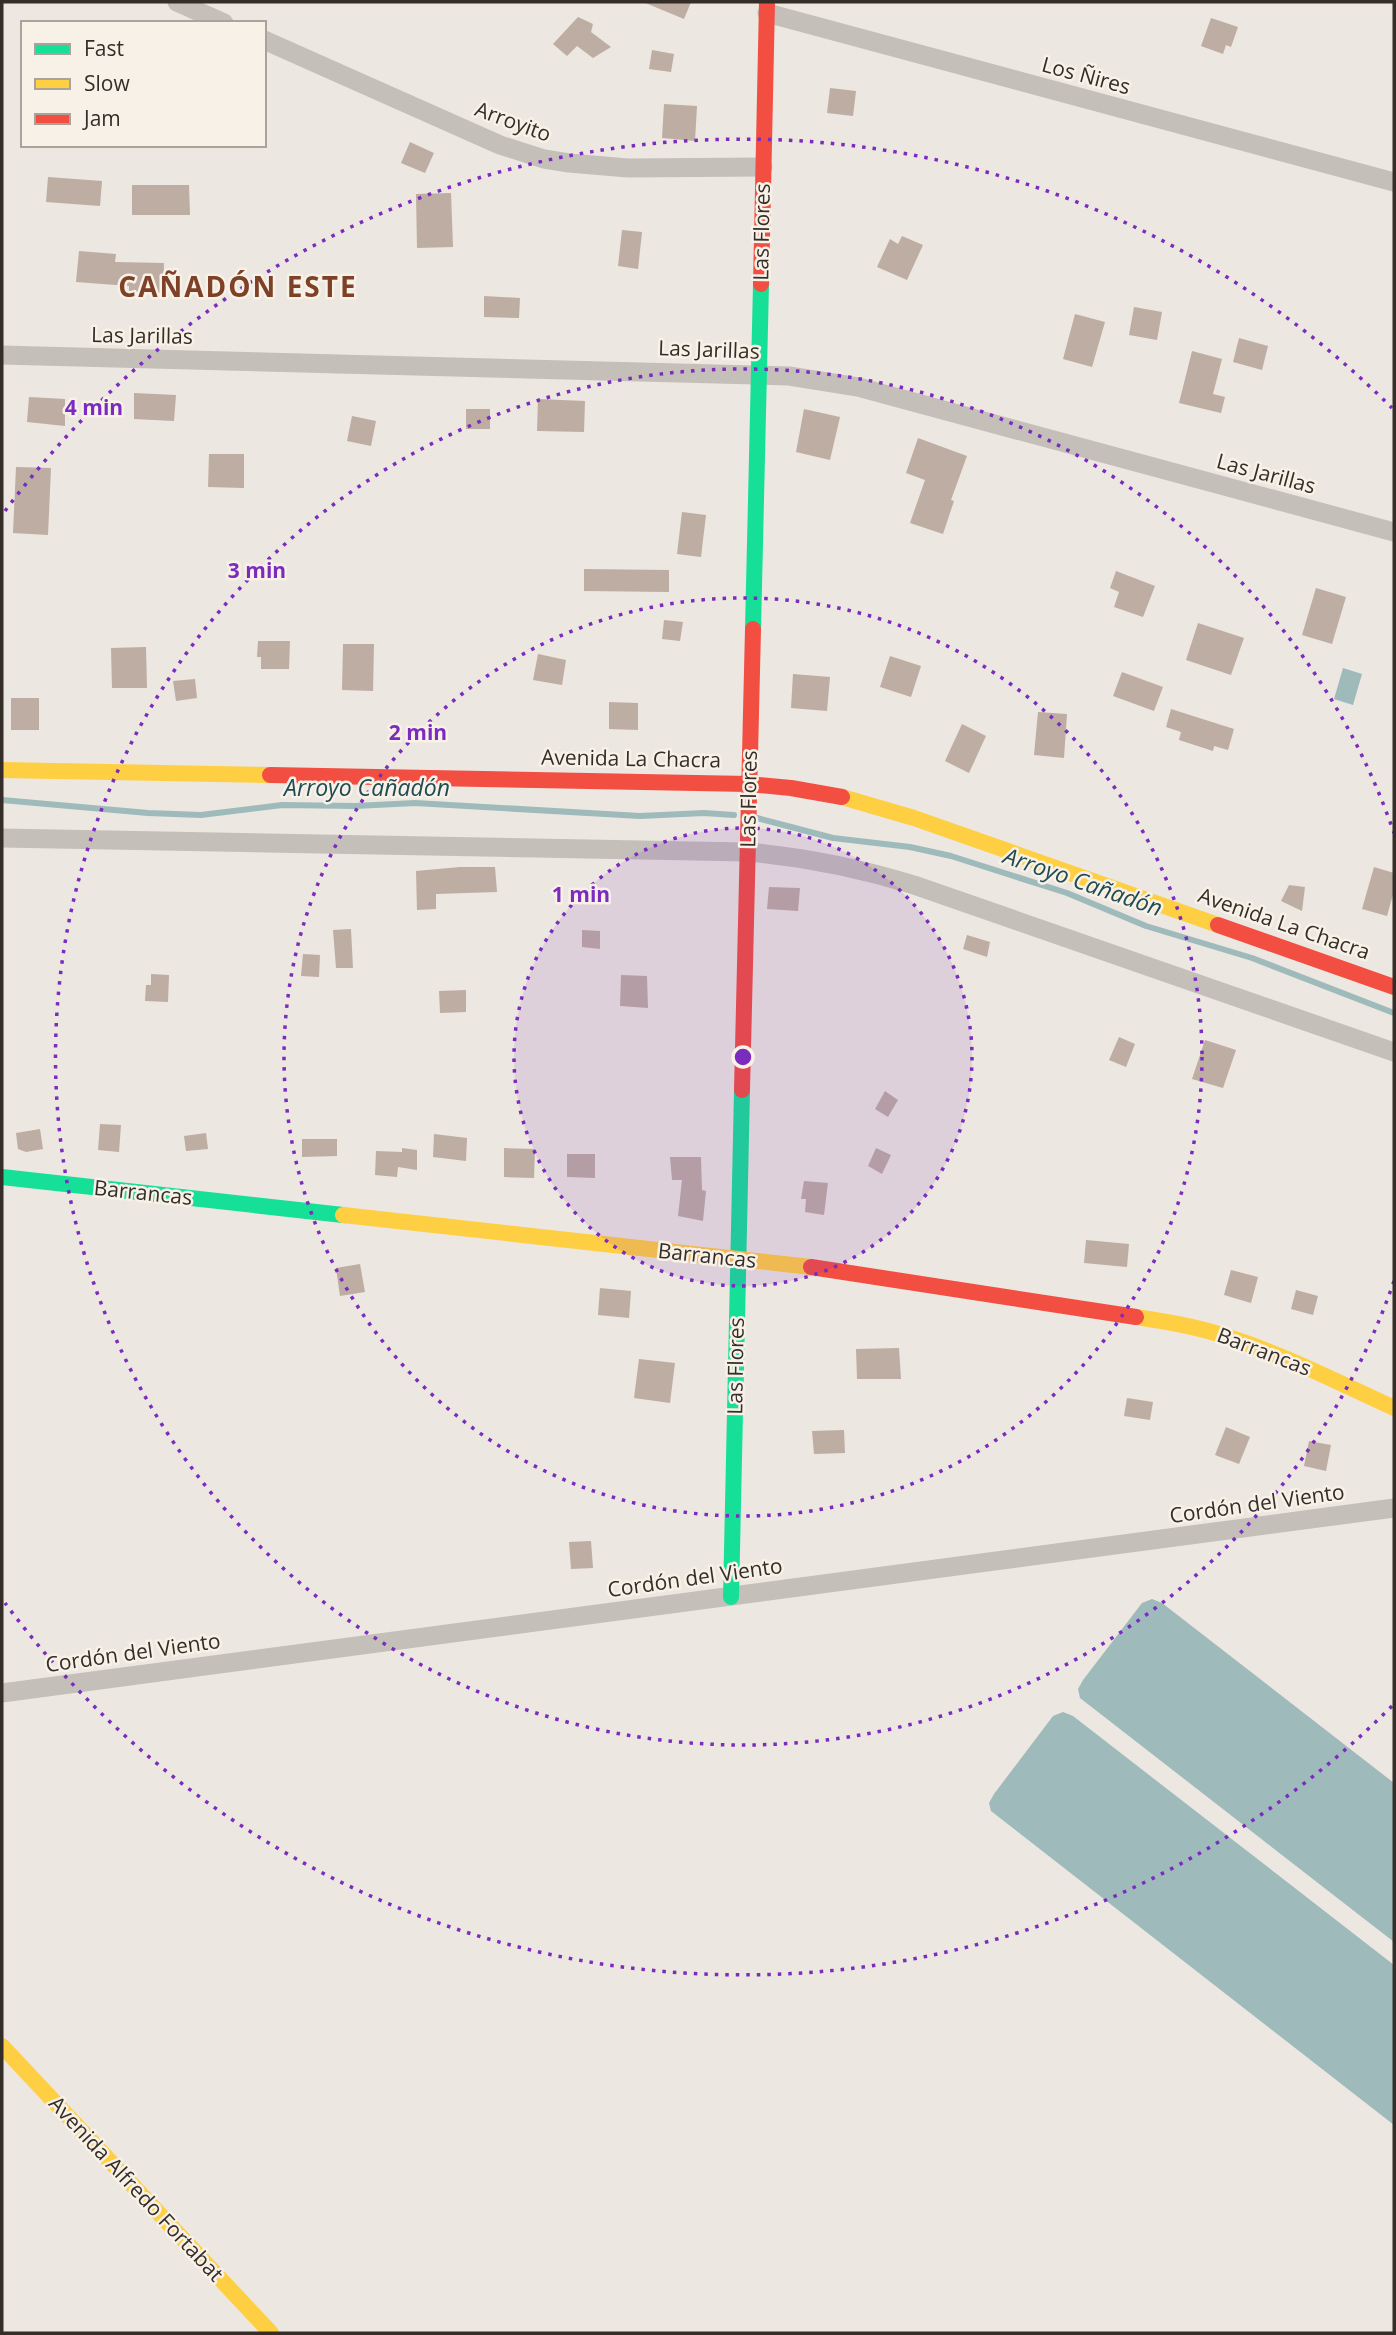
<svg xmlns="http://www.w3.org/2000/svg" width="1396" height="2335" font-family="'Open Sans',sans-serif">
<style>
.water{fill:#9ebabb}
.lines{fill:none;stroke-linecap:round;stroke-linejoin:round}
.stream{stroke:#9ebabb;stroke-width:6}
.building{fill:#beada3}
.street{stroke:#c4bfb9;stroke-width:19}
.fast{stroke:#16e098;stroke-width:16}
.slow{stroke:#ffcf43;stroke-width:16}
.jam{stroke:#f24e42;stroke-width:16}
.ring{fill:none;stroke:#7b2cbf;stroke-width:3.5;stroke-dasharray:3.5 7}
.labels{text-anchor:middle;stroke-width:5;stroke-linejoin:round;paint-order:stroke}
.street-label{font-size:21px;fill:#342d28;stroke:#f8f1e7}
.water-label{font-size:23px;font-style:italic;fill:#204c53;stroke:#f8f1e7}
.district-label{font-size:28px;font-weight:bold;letter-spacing:2px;fill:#7e4127;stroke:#f8f1e7}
.centre{fill:#7b2cbf;stroke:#f8f1e7;stroke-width:3.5}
.ring-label{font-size:21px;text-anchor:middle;font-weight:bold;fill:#7b2cbf;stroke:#f8f1e7;stroke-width:5;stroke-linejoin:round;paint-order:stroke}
</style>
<rect width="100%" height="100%" fill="#ece7e0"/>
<path class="water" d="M1343 668 1362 674 1353 705 1334 699Z
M1152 1599 1162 1603 1394 1783V1942L1080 1698 1078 1689 1083 1680 1142 1603Z
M1063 1712 1073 1716 1394 1965V2125L991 1811 989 1803 994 1794 1053 1716Z"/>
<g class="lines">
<path class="stream" d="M2 800 148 813 201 815 282 805 355 806 415 803 640 816 704 813 734 815
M757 818 833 838 910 847 951 856 1067 893 1146 926 1252 958 1394 1013"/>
</g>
<path class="building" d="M643 2H691L684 19Z
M578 17 593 24 591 32 611 47 593 58 577 46 567 56 553 44Z
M1211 18 1238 27 1231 47 1226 45 1223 54 1201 46Z
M652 50 674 54 671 72 649 69Z
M830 88 856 91 853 116 827 113Z
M664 104 697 106 695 141 662 138Z
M410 142 434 153 425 173 401 163Z
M48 177 102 181 100 206 46 202Z
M132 185H189L190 215H132Z
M451 193 453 247 417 248 416 194Z
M622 230 642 232 638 269 618 266Z
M902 236 923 245 907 280 877 267 890 239 898 244Z
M79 251 116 254 115 262 164 263 163 293 129 292V286L76 282Z
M484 296 520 298 519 318 484 317Z
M1134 307 1162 312 1157 340 1129 335Z
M1075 314 1105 322 1092 367 1063 359Z
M1239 338 1268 346 1262 370 1233 362Z
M1192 351 1222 359 1213 394 1225 397 1221 413 1179 403Z
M134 393 176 395 174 421 134 419Z
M29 397 65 399V426L27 422Z
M538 399 585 401 584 432 537 431Z
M466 409H490V429H466Z
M804 409 840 417 830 460 796 452Z
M352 416 376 421 371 446 347 441Z
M918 438 967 456 951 500 954 501 943 534 910 523 925 480 906 473Z
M209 454H244V488L208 487Z
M16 467 51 468 48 535 13 533Z
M682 512 706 515 701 557 677 554Z
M584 569 669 570V592L584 591Z
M1116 571 1155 586 1143 617 1114 607 1119 592 1110 588Z
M1316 588 1346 597 1332 644 1302 635Z
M664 620 683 622 680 641 662 639Z
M1198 623 1244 638 1231 675 1186 660Z
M258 641H290L289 669H261V657H257Z
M343 644H374L373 691 342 690Z
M146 647 147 688H112L111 648Z
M538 654 566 660 562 685 533 680Z
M890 656 921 666 911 697 880 687Z
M1122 672 1163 687 1154 711 1113 696Z
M793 674 830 677 827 711 791 708Z
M195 679 197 698 176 701 173 681Z
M11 698H39V730H11Z
M609 702 638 703V730L609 729Z
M1171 709 1234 729 1228 750 1214 746 1213 751 1179 740 1181 732 1166 727Z
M1038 712 1067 714 1064 758 1034 755Z
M962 724 986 736 969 773 945 761Z
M460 867H495L497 892 436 894V909L417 910 416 871Z
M1374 867 1394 873V891L1387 916 1362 909Z
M1289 885 1305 887 1302 911 1281 901Z
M769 887 800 888 798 911 767 909Z
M351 929 353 968H336L333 930Z
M582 930 600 931V949L582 947Z
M967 935 990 942 987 957 963 949Z
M303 954 320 955 319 977 301 976Z
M151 974 169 975 168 1002 145 1001 146 985H151Z
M621 975 647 976 648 1008 620 1006Z
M466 990V1012L440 1013 439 991Z
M1119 1037 1135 1044 1126 1067 1109 1060Z
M1205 1040 1236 1050 1223 1088 1192 1079Z
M885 1091 898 1100 888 1117 875 1109Z
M100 1124 121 1125 119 1152 98 1150Z
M40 1129 43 1149 26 1152 18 1149 16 1133Z
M206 1133 208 1149 186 1151 184 1136Z
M434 1134 467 1138 466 1161 433 1157Z
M302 1139H337V1156L302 1157Z
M402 1148 417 1150V1170L398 1167 397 1177 375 1175 376 1151 402 1152Z
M504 1148 535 1149 534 1178 504 1177Z
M876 1148 891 1155 882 1174 868 1166Z
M567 1154H595V1178L567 1177Z
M670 1157H701L702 1190 706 1191 703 1221 678 1216 682 1180H672Z
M804 1181 828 1183 824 1215 805 1212 806 1199H801Z
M1086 1240 1129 1244 1127 1267 1084 1263Z
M360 1264 365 1292 340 1296 336 1268Z
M1231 1270 1258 1277 1251 1303 1224 1295Z
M600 1288 631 1291 629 1318 598 1315Z
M1296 1290 1318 1296 1313 1315 1291 1309Z
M899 1348 901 1379H857L856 1349Z
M639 1359 675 1363 670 1403 634 1398Z
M1127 1398 1153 1402 1150 1420 1124 1416Z
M1226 1427 1250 1437 1239 1464 1215 1455Z
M844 1430 845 1453 814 1454 812 1431Z
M1309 1441 1331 1445 1326 1471 1304 1466Z
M591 1541 593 1568 571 1569 569 1542Z"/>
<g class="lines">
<path class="street" d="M177 2 224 23
M767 13 1394 182
M264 40 500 145 544 159 569 163 628 168 763 167
M2 355 789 376 858 387 1394 532
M2 838 747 852C804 857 859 868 914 885L1394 1052
M2 1693 1394 1508"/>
<path class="fast" d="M753 629 761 284
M2 1177 343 1215
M731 1597 742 1090"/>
<path class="slow" d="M2 770 270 775
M842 797 914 818 1218 925
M343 1215 811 1267
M1136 1317C1163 1321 1189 1325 1215 1333 1277 1351 1335 1381 1394 1408
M2 2046 271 2333"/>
<path class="jam" d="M761 284 767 2
M270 775 749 784 791 788 842 797
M1218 925 1394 987
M742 1090 753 629
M811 1267 1136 1317"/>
</g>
<circle cx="743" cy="1057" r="229" fill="#7b2cbf" fill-opacity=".12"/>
<g class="ring">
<circle cx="743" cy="1057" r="229"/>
<circle cx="743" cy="1057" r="459"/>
<path d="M1394 1281A688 688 0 1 1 1394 833"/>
<path d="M1392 1706A918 918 0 0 1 5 1603M5 511A918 918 0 0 1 1392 408"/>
</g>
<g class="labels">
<g class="street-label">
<text transform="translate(1086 76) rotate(15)" y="7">Los Ñires</text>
<text transform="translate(513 122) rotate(20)" y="7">Arroyito</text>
<text transform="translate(762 232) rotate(-89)" y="7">Las Flores</text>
<text transform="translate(142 336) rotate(1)" y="7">Las Jarillas</text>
<text transform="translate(709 350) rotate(2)" y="7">Las Jarillas</text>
<text transform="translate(1266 474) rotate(15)" y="7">Las Jarillas</text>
<text transform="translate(631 759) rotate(1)" y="7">Avenida La Chacra</text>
<text transform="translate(749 799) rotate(-89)" y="7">Las Flores</text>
<text transform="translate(1284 924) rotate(19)" y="7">Avenida La Chacra</text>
<text transform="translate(143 1193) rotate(6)" y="7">Barrancas</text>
<text transform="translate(707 1256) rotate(6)" y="7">Barrancas</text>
<text transform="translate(1264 1352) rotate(21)" y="7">Barrancas</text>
<text transform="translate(736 1366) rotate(-89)" y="7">Las Flores</text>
<text transform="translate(1257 1504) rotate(-8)" y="7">Cordón del Viento</text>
<text transform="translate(695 1578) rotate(-8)" y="7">Cordón del Viento</text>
<text transform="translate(133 1653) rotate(-8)" y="7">Cordón del Viento</text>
<text transform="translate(136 2189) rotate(47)" y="7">Avenida Alfredo Fortabat</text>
</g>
<g class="water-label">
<text x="367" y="796">Arroyo Cañadón</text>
<text transform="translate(1083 882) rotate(19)" y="8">Arroyo Cañadón</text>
</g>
<g class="district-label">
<text x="238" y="297">CAÑADÓN ESTE</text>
</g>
</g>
<circle cx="743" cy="1057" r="10" class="centre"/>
<g class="ring-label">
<text x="94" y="415">4 min</text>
<text x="257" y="578">3 min</text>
<text x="418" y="740">2 min</text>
<text x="581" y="902">1 min</text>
</g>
<rect width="1396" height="2335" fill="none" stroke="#342d28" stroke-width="7"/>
<rect x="21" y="21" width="245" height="126" fill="#f8f1e7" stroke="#aaa39b" stroke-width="2"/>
<rect x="35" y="44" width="35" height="10" fill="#16e098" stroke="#aaa39b" stroke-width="2"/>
<text x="84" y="56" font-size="21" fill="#342d28">Fast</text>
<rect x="35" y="79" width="35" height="10" fill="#ffcf43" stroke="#aaa39b" stroke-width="2"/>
<text x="84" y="91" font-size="21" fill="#342d28">Slow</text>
<rect x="35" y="114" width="35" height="10" fill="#f24e42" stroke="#aaa39b" stroke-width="2"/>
<text x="84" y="126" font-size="21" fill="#342d28">Jam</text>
</svg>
